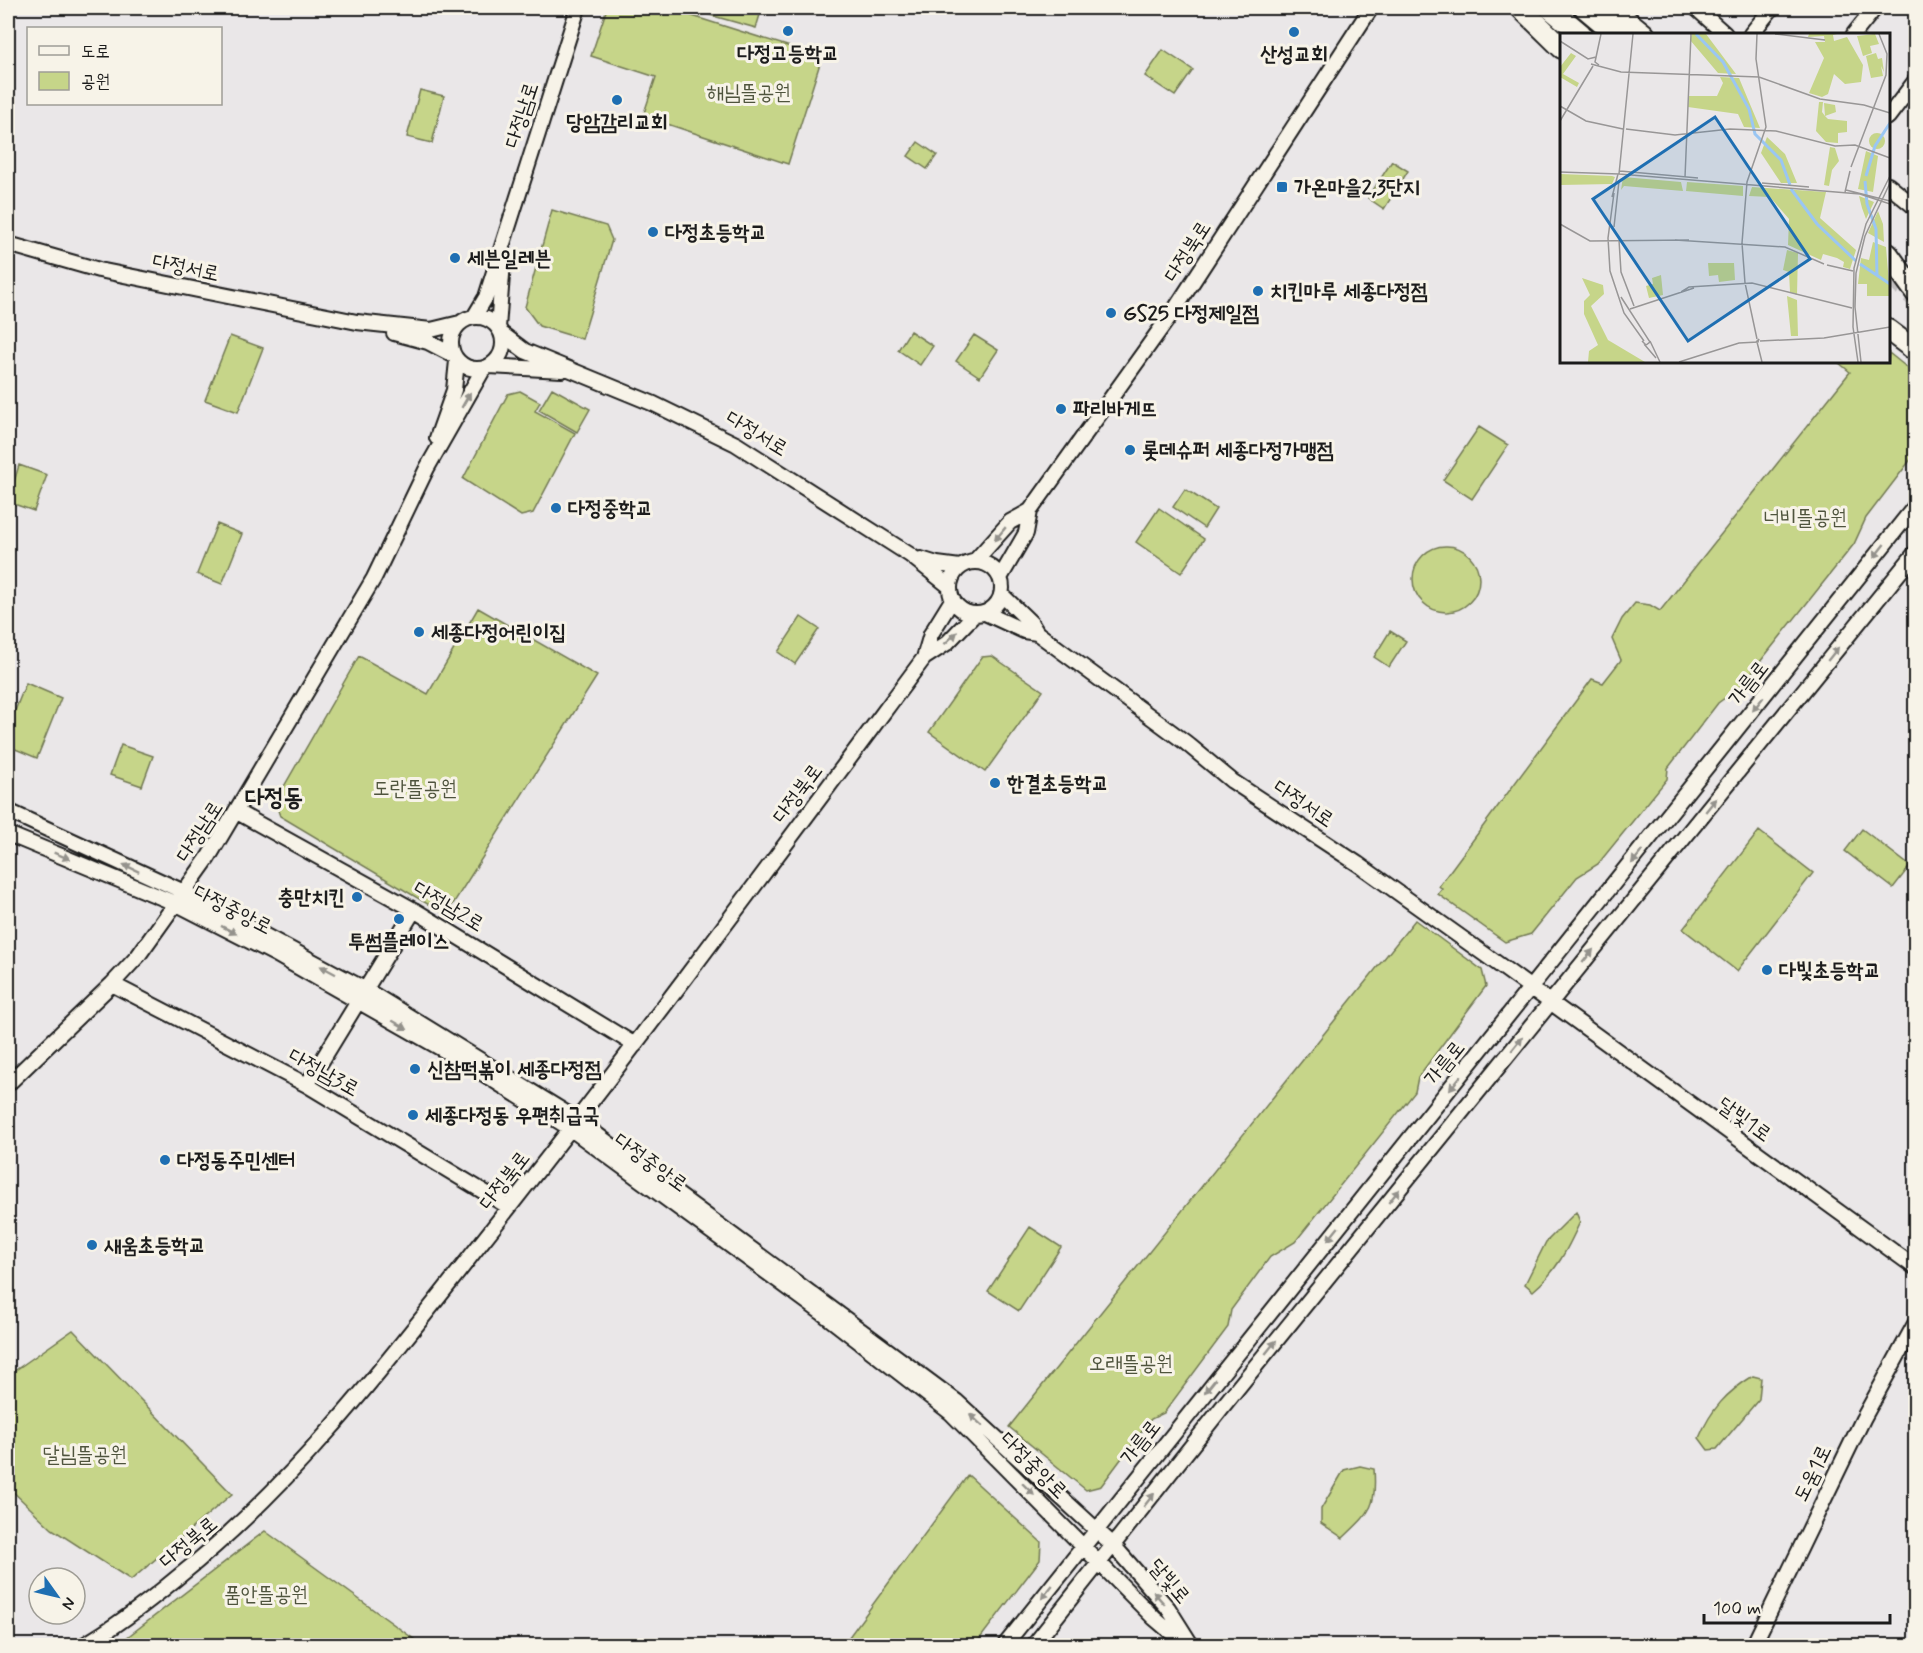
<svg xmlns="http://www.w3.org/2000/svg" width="1923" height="1653" font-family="Mynerve,'Poor Story',sans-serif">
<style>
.green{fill:#c6d589;stroke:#717852;stroke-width:1.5}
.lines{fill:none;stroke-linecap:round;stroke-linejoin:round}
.highway-tunnel{stroke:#c1bebf;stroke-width:20;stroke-dasharray:20 10;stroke-linecap:butt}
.minor-casing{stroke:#1c1c1c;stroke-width:18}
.highway-casing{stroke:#1c1c1c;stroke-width:24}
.minor{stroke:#f7f3e8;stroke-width:14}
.highway{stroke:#f7f3e8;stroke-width:20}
.oneway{fill:#94928c}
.poi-dot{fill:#1f6fb2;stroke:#f7f3e8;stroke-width:2}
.labels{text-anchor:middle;stroke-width:6;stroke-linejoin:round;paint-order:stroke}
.poi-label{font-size:21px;font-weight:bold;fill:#1c1c1c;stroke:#f7f3e8;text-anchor:start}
.park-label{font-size:21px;fill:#4f543d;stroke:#f7f3e8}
.street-label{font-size:21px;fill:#1c1c1c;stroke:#f7f3e8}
.quarter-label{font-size:24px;font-weight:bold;fill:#1c1c1c;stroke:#f7f3e8}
.inset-river{fill:none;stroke:#9ac6f3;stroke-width:3}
.inset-road{fill:none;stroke:#989696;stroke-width:1.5}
.view{fill:#1f6fb2;fill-opacity:0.15;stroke:#1f6fb2;stroke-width:3}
.inset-edge{fill:none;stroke:#1c1c1c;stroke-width:3}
</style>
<rect width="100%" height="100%" fill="#eae7e8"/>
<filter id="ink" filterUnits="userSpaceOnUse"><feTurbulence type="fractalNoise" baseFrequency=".0167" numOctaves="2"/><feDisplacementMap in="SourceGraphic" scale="12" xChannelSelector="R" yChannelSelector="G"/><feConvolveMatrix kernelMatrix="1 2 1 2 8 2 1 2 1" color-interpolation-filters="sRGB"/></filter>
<g filter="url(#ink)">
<path class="green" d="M607 8H667L822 57 788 164 643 116 656 77 591 56Z
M685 8H762L756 28Z
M1163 50 1193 70 1175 96 1145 76Z
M420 90 444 96 432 143 407 137Z
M918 142 937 155 927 169 908 156Z
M1392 161 1408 171 1384 209 1368 198Z
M552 210 606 226 612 240 582 339 539 326 525 307Z
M910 331 933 346 920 365 898 350Z
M974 335 998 350 980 377 956 361Z
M230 336 263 348 238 412 205 400Z
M1889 353 1915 374V454L1866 518 1854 544 1740 687 1718 703 1668 768 1667 779 1598 864 1577 877 1531 934 1505 942 1438 894 1442 889 1439 886 1592 679 1603 683 1621 660 1612 639 1622 619 1635 603 1650 605 1660 611 1850 372 1838 362H1888Z
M552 388 590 409 577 432 539 410Z
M520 391 540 402 535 411 575 433 533 513 521 516 463 479 508 394Z
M1479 427 1508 445 1472 499 1443 480Z
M19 465 47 475 34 511 8 502Z
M1185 489 1216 509 1204 528 1173 507Z
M1159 508 1204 539 1181 573 1136 542Z
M217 524 242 534 222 584 197 574Z
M1413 579a33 33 0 1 1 66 0a33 33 0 1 1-66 0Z
M478 608 597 676 446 915 280 816 275 802 359 656 428 694Z
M801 617 819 629 795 664 778 652Z
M1390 631 1406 641 1389 667 1374 657Z
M992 656 1043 691 985 772 929 732 982 657Z
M26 683 61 698 37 758 8 746V728Z
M121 745 153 756 142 786 110 775Z
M1862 829 1910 866 1893 888 1845 851Z
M1759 831 1813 873 1737 971 1683 929Z
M1415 920 1482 970 1486 986 1418 1077 1415 1092 1295 1242 1270 1257 1231 1310 1228 1327 1164 1413 1151 1419 1101 1486 1086 1490 1009 1427Z
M1576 1212 1580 1222C1567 1250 1557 1271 1533 1291L1525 1284 1546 1242Z
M1030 1227 1061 1247 1019 1311 988 1291Z
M73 1330 232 1494 131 1580 52 1529 8 1487V1373L10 1374Z
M1753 1376 1761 1378 1759 1399 1717 1449 1708 1450 1699 1438C1711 1409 1727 1392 1753 1376Z
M1360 1466 1374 1469C1377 1508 1370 1512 1343 1538L1321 1523V1509L1344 1470Z
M968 1475 1041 1542 1040 1560 975 1645H843Z
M265 1531 422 1645H117Z"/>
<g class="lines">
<path class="highway-tunnel" d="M1888 274 1914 297"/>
<g class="minor-casing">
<path id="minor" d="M1696 8 1725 34
M1751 34 1772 8
M1854 34 1875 8
M1888 117 1916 80
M1888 185 1916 208
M8 244 99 270 357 322 431 330 460 323
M474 317 486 297 578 8
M451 343a26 26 0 1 1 52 0a26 26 0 1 1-52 0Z
M498 328 503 262
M394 333 428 342 453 355
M501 333 525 351 654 404 736 444 910 555 949 586
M489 366 562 370
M437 438 454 390 457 361
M921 559 937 564 960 567
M950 588a26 26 0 1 1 52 0a26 26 0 1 1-52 0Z
M974 562 1010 522 1030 511 1177 306 1371 8
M1000 578 1026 533 1030 511
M1001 594 1031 623 1037 633 1185 742 1232 781 1358 864 1487 956 1916 1268
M985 613 1024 631 1037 633
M924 658 931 634 952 600
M8 811 184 892 366 990 576 1119 956 1401 1113 1545 1168 1608 1192 1646
M237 812 414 910 635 1045
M8 834 177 904 275 954 463 1061 571 1129 821 1312 951 1413 1154 1618 1187 1646
M112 984 307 1085 509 1207
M8 1084 112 984 138 956 208 858 374 578 427 468 484 368
M307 1085 414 910
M82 1646C116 1627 148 1602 178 1577 298 1481 390 1359 485 1238 635 1048 779 853 924 658L947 643 974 615
M1004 1646 1916 505
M1033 1646 1224 1405 1916 552
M1753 1646 1863 1419 1916 1322"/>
</g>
<g class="highway-casing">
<path id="highway" d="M1521 8 1562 48
M1550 8 1581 34
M1585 8 1616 34
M1612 8 1644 34
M1888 254 1916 293
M1888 330 1916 351"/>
</g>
<use href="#minor" class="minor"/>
<use href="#highway" class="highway"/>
</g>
<defs><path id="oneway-solid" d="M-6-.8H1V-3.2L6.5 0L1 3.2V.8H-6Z" transform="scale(1.5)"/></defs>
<g class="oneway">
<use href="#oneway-solid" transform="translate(466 400) rotate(-60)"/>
<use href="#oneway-solid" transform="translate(1000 534) rotate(130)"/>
<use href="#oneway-solid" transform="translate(1879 551) rotate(128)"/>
<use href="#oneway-solid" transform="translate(951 638) rotate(-43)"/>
<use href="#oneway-solid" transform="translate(1833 654) rotate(-51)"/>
<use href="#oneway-solid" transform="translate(1758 704) rotate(128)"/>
<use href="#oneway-solid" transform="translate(1711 805) rotate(-51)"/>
<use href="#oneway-solid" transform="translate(62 856) rotate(22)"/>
<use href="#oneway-solid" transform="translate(1637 857) rotate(129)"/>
<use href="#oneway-solid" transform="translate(131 868) rotate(-155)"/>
<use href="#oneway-solid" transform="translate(229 930) rotate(27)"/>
<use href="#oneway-solid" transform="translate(1588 956) rotate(-51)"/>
<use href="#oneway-solid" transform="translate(328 970) rotate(-152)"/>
<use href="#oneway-solid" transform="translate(400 1025) rotate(30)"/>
<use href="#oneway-solid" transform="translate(1517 1044) rotate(-51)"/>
<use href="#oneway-solid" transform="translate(1455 1083) rotate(129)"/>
<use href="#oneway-solid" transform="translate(1394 1196) rotate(-51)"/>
<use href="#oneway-solid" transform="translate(1333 1234) rotate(129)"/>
<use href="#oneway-solid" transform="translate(1271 1347) rotate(-51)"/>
<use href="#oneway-solid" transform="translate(1210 1386) rotate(129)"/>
<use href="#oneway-solid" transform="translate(976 1420) rotate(-137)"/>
<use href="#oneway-solid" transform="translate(1028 1489) rotate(45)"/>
<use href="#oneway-solid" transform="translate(1149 1500) rotate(-52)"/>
<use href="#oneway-solid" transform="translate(1047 1592) rotate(129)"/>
<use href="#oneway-solid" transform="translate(1159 1598) rotate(-131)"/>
</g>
</g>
<g class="poi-dot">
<circle cx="788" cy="31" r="6"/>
<circle cx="1294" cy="32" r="6"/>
<circle cx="617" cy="100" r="6"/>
<rect x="1276" y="181" width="12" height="12" rx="3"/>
<circle cx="653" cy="232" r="6"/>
<circle cx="455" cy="258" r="6"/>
<circle cx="1258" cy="291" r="6"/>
<circle cx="1111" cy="313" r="6"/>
<circle cx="1061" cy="409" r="6"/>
<circle cx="1130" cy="450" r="6"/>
<circle cx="556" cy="508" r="6"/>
<circle cx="419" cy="632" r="6"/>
<circle cx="995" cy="783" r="6"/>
<circle cx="357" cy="897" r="6"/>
<circle cx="399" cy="919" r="6"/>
<circle cx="1767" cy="970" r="6"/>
<circle cx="415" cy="1069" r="6"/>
<circle cx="413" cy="1115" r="6"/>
<circle cx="165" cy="1160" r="6"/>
<circle cx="92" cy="1245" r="6"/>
</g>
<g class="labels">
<g class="poi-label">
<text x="788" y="60" text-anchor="middle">다정고등학교</text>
<text x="1294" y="61" text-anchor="middle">산성교회</text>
<text x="617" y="129" text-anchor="middle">당암감리교회</text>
<text x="1294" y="194">가온마을2,3단지</text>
<text x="665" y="239">다정초등학교</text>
<text x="467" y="265">세븐일레븐</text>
<text x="1270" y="298">치킨마루 세종다정점</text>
<text x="1123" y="320">GS25 다정제일점</text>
<text x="1073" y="416">파리바게뜨</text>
<text x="1142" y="457">롯데슈퍼 세종다정가맹점</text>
<text x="568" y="515">다정중학교</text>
<text x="431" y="639">세종다정어린이집</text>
<text x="1007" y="790">한결초등학교</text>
<text x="345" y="904" text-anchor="end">충만치킨</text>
<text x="399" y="948" text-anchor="middle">투썸플레이스</text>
<text x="1779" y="977">다빛초등학교</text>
<text x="427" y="1076">신참떡볶이 세종다정점</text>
<text x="425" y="1122">세종다정동 우편취급국</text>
<text x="177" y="1167">다정동주민센터</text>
<text x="104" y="1252">새움초등학교</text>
</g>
<g class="park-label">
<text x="749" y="99">해님뜰공원</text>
<text x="1805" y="524">너비뜰공원</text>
<text x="415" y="795">도란뜰공원</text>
<text x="1131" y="1370">오래뜰공원</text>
<text x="85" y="1461">달님뜰공원</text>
<text x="266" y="1601">품안뜰공원</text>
</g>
<g class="street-label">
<text transform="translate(521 115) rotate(-72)" y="7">다정남로</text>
<text transform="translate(1187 251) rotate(-57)" y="7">다정북로</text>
<text transform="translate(186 267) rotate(12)" y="7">다정서로</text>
<text transform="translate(757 433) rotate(31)" y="7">다정서로</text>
<text transform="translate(1748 683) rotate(-52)" y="7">가름로</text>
<text transform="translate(797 793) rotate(-53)" y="7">다정북로</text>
<text transform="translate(1304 803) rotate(34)" y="7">다정서로</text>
<text transform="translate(199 831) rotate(-57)" y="7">다정남로</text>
<text transform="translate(449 906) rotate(31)" y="7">다정남2로</text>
<text transform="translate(233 909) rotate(27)" y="7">다정중앙로</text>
<text transform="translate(1444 1063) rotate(-51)" y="7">가름로</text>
<text transform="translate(324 1072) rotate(29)" y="7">다정남3로</text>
<text transform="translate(1745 1119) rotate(36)" y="7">달빛1로</text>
<text transform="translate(651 1162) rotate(36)" y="7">다정중앙로</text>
<text transform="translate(504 1180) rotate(-52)" y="7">다정북로</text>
<text transform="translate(1140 1442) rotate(-52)" y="7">가름로</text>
<text transform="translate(1034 1465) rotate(45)" y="7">다정중앙로</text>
<text transform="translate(1812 1473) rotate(-64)" y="7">도움1로</text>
<text transform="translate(188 1542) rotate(-40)" y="7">다정북로</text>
<text transform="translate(1170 1581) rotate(50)" y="7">달빛로</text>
</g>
<g class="quarter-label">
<text x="274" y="805">다정동</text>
</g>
</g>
<g transform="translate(1560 33)">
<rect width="330" height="330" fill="#eae7e8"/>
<path d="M132 1H146L176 41 158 40 130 7ZM249 1H277L273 2 274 8 287 4 303 32 301 49 285 51 274 41 268 61 262 64 249 60 264 25 255 9H265L264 3 248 4ZM315 1 319 11 310 13 312 20 303 23 297 3ZM11 20 16 23 3 41 19 50 17 54 0 44V34ZM316 20 318 26 322 25 324 39 321 33 323 43 311 45 306 23ZM160 44 179 45 200 95 184 94 178 81 128 74 129 63H157L163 50ZM259 69H263L262 79 265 83 264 70 275 72 276 79 265 83 268 86 287 88V99L278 100V110L266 109 256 98ZM309 108a8 8 0 1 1 16 0a8 8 0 1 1-16 0ZM207 104 225 121 237 150H221L201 120ZM270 114 275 115 279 128 272 137 269 153 264 152ZM306 118 318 123 313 159 298 156ZM0 141 52 143 55 144 52 151 0 152ZM63 144 121 149 123 158 64 153 61 157ZM127 149 183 153V163L126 158ZM192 154 266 159 260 185 296 217 290 236 283 234 284 229 277 225 263 221 261 227 228 212 229 186 210 164 189 163ZM299 163 314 169 306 186 302 175ZM318 178 323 191 324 209 308 200ZM313 209 326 214 330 263H307V251H298L301 225 309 227ZM227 217 238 220 237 262 230 259 229 239 223 237ZM148 230H174L175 247 159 249 158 242 149 243ZM101 242 103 262 89 265 86 253 93 251 92 245ZM22 245 43 252 44 261 31 273 48 307 85 329H28L29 318 38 312 24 281V268L30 262ZM227 263 237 267 238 303H231Z" fill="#c6d589"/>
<path class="inset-river" d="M136 1 163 29 189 76 195 101 221 127 230 152M306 143 315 113 330 90M305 148 307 171 316 196 317 243M231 156 257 191 296 228M300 231 330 251"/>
<path class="inset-road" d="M215 1 265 7M0 8 28 26 36 24M31 31 61 39 199 44 260 66 304 72 330 80M39 32 35 29 41 1M0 73 26 88 63 96M0 88 33 33M66 96 115 102 170 96 216 98 275 113 295 112 330 125M291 134 326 42 327 21 319 1M60 138 138 145M0 139 59 141 73 1M59 141 300 161 330 171M125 144 131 1M202 150 249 154M286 157 330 168M285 159 290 138M54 160 48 205 50 238 64 280 84 308M52 164 58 141M0 191 30 208 129 207M54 194 59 148M59 207 61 239 74 273M115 207 225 214 264 231M267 232 293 238M121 259 129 254 192 250 292 275M61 264 90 309 86 312 82 308M70 276 134 255M197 306 185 250 182 210 187 149 206 94 196 26 197 1M90 308 100 329M200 308 264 305 330 294M197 309 202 329M84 311 96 325M119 329 179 310 198 309 199 306 196 309M298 329 293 294 294 235 306 191 330 143M301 329 295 274 296 240 305 203 330 150"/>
<path class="view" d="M155 84 250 226 128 308 33 166Z"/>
<rect width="330" height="330" class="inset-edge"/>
</g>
<rect width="1923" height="1653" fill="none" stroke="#f7f3e8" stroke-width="30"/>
<rect x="15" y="15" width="1893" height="1623" fill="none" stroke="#1c1c1c" stroke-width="2" filter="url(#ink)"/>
<rect x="27" y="27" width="195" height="78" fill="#f7f3e8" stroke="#9f9d96" stroke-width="1.5"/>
<rect x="39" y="46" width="30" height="9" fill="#f7f3e8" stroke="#9f9d96" stroke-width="1.5"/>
<text x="81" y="57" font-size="18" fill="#1c1c1c">도로</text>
<rect x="39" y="72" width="30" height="18" fill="#c6d589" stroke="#9f9d96" stroke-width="1.5"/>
<text x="81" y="87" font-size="18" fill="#1c1c1c">공원</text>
<g transform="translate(57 1596) rotate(124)"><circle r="28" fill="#f7f3e8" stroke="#9f9d96" stroke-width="1.5"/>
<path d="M0-4.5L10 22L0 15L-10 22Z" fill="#1f6fb2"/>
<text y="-9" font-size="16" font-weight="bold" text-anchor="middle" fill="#1c1c1c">N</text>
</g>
<path d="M1704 1614v9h186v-9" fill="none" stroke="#1c1c1c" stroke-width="3"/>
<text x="1713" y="1614" font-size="18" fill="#1c1c1c" stroke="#f7f3e8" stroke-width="4.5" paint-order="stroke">100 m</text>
</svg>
